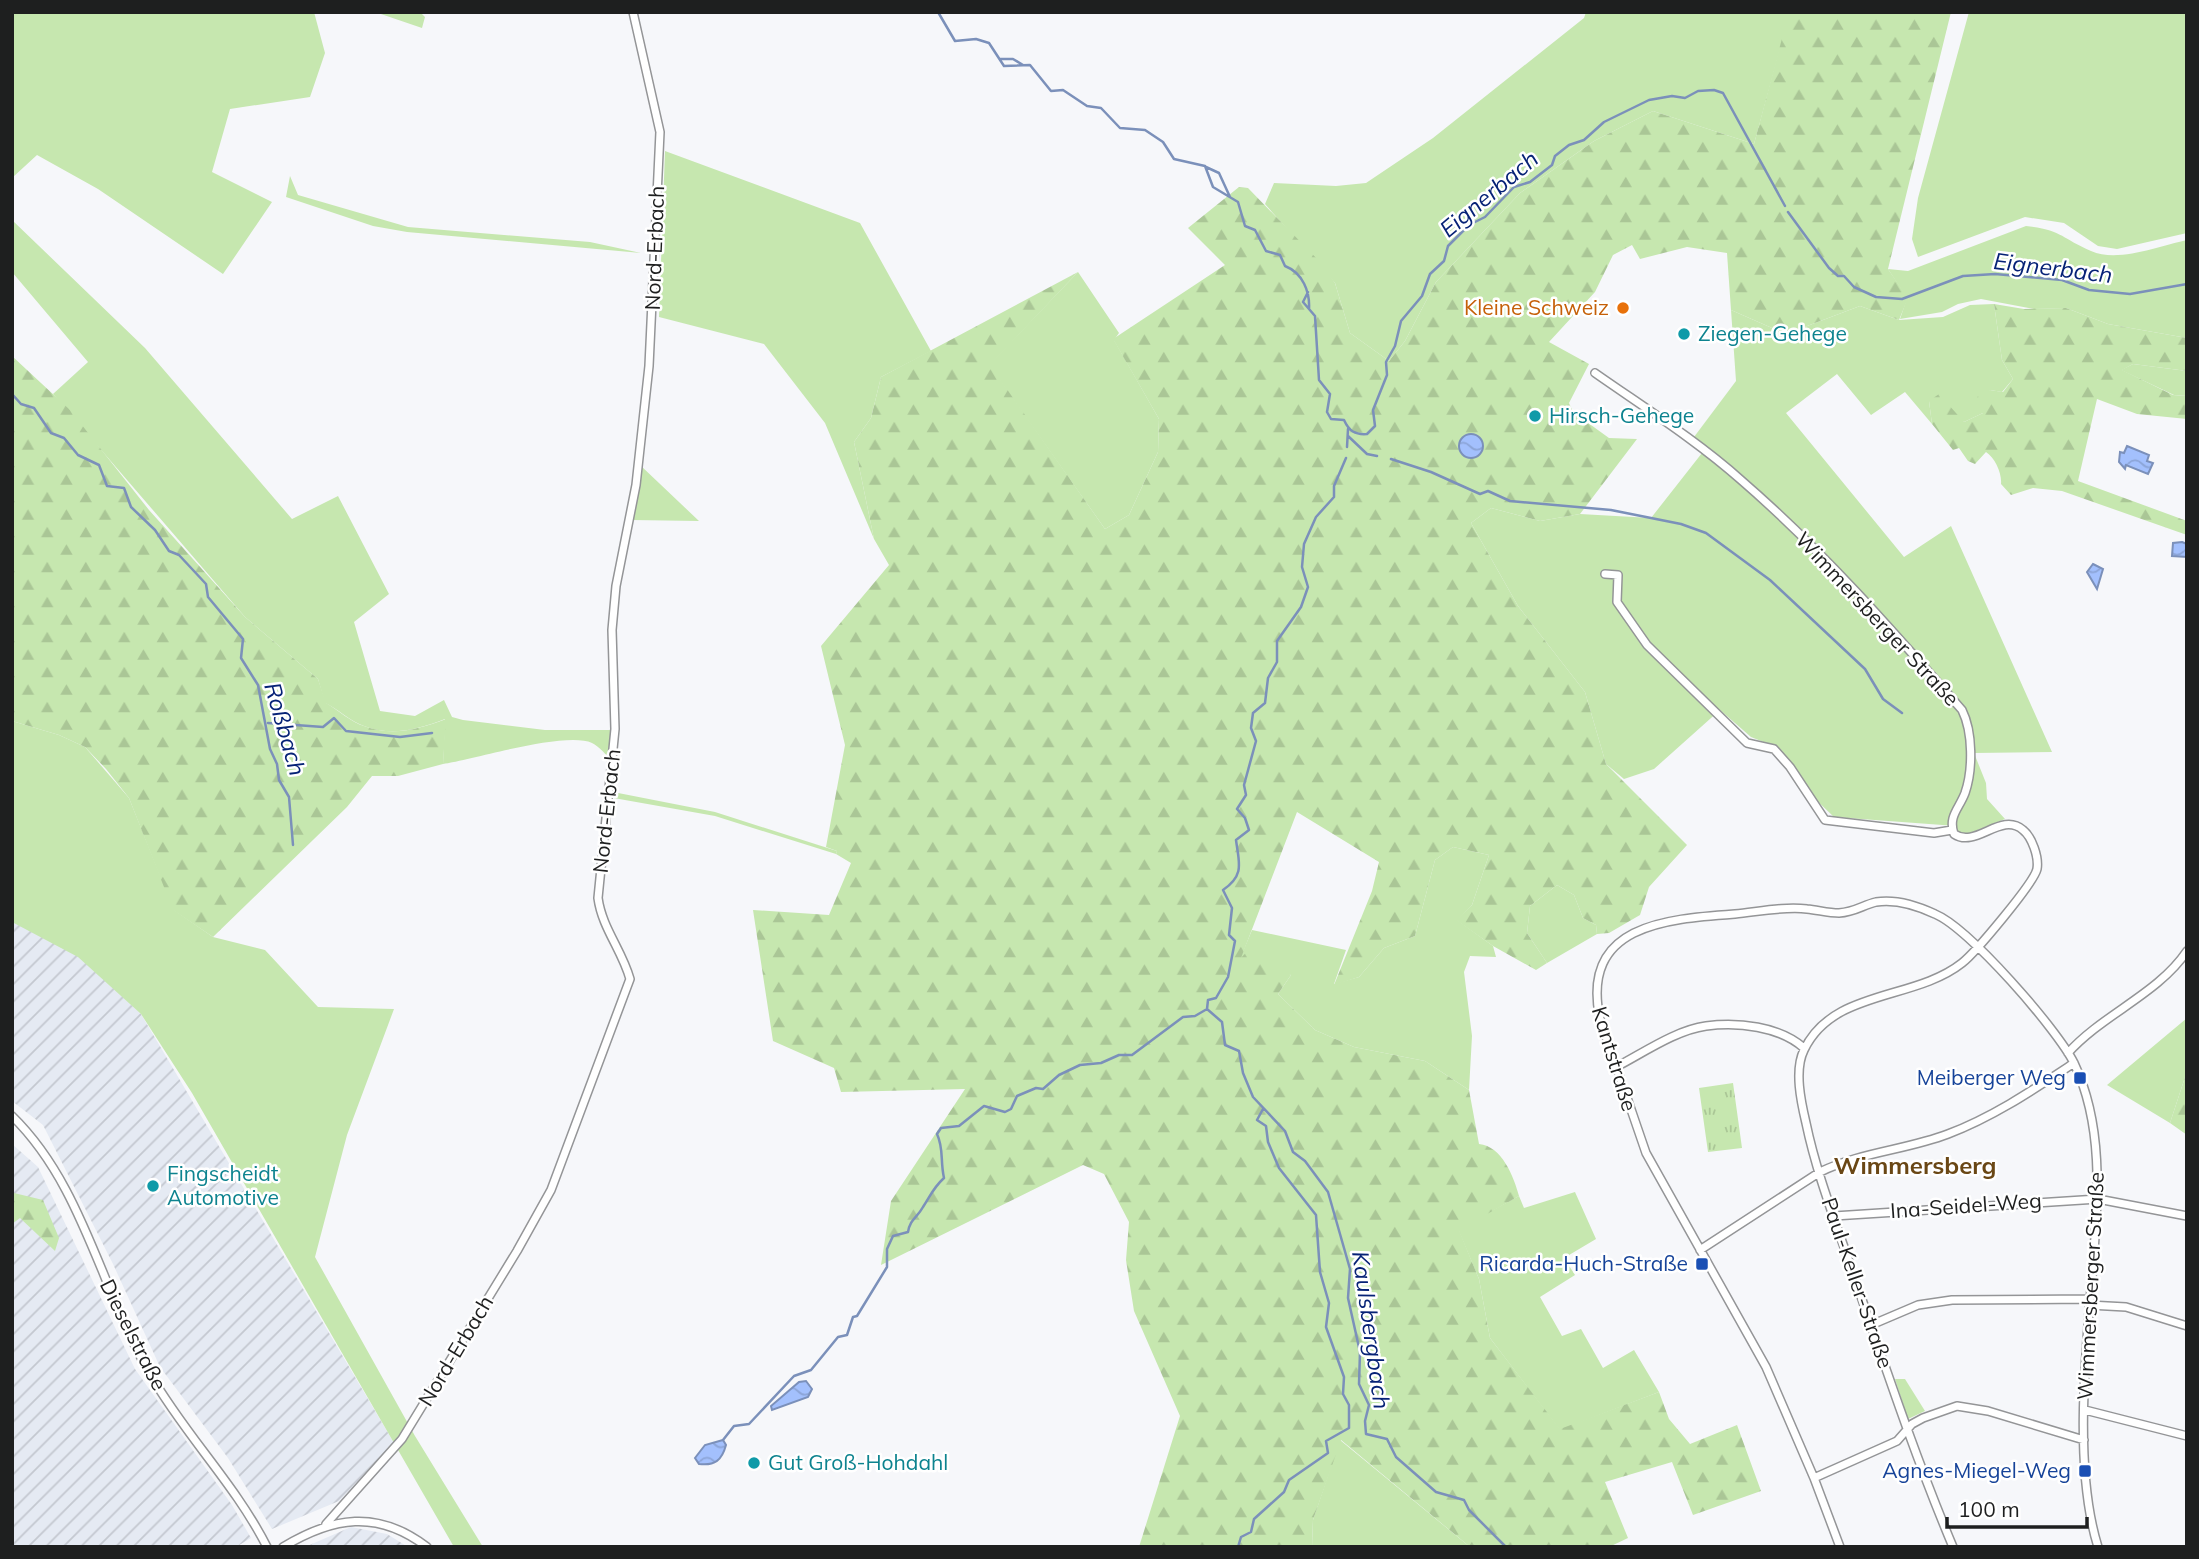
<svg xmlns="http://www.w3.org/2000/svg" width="2199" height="1559" font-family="Mulish,sans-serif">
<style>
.industrial{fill:url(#industrial-furrows)}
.green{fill:#c6e7af}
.forest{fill:url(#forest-firs)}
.park{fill:url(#park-tufts)}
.water{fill:url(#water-waves);stroke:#7b90ba;stroke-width:2}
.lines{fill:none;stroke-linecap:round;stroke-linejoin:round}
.stream{stroke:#7b90ba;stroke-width:2.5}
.minor-casing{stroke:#949597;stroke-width:10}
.minor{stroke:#fff;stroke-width:7}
.food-dot{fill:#e8710a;stroke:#fff;stroke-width:2.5}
.culture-dot{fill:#0f9aa8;stroke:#fff;stroke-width:2.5}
.transit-dot{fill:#1a4fb4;stroke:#fff;stroke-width:2.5}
.labels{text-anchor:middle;stroke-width:5;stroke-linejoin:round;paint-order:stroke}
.street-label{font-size:21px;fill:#1e1f1f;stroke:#fff}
.food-label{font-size:21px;fill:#c56008;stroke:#fff;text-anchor:end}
.culture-label{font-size:21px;fill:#0d838f;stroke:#fff;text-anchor:start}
.transit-label{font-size:21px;fill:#164399;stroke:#fff;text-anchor:end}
.water-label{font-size:23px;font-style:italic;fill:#062276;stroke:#fff}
.quarter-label{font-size:24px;font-weight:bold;fill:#6a4715;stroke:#fff}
</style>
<defs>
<pattern id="industrial-furrows" width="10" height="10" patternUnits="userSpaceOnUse" patternTransform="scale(1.75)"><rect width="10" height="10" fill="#e5eaf3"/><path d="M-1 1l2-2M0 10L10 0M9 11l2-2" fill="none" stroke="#c4c8d0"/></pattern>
<pattern id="forest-firs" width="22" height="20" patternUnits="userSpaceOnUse" patternTransform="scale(1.75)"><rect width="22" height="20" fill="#c6e7af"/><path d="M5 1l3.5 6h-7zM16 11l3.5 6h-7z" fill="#aac696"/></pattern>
<pattern id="park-tufts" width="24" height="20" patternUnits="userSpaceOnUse" patternTransform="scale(1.75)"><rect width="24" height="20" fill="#c6e7af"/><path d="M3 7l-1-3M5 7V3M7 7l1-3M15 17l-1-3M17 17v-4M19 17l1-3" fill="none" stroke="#aac696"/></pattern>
<pattern id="water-waves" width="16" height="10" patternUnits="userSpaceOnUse" patternTransform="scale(1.75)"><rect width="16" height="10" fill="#a3c0fd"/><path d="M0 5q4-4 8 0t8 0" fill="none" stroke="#8ca5d8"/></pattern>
</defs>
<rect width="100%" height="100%" fill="#f6f7fa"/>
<path class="industrial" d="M12 918 78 955 141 1014 394 1443 339 1501 272 1529 228 1458 160 1367 113 1264 43 1125 12 1101Z
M12 1144 38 1167 135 1369 232 1505 251 1538 236 1547H12Z
M351 1527 387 1534 408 1547H305Z"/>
<path class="green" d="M12 12H314L325 53 310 97 230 109 212 172 272 202 223 274 98 189 37 155 12 178Z
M375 12H420L425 17 422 28Z
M1586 12H1790L1754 144 1653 111 1594 141 1520 193 1436 282 1405 341 1389 361 1350 333 1335 283 1265 204 1274 183 1336 186 1366 183 1433 138 1584 18Z
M1969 12H2187V233L2117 249 2098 246 2064 223 2025 217 1918 257 1912 239 1918 198Z
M665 151 860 223 931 351 881 377 871 418 854 442 874 539 825 423 764 344 659 317Z
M290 176 298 195 408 227 590 242 641 253 407 232 373 226 286 197Z
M12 220 145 348 292 519 338 496 389 594 354 622 380 711 415 716 444 700 452 717 463 720 545 730H613L612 761C607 756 599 746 592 743 566 731 475 759 443 764L445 719C419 729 392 737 364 726 351 722 338 709 325 703L318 679 245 617 53 394 88 362 12 272Z
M2026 226C2062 230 2061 238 2091 251 2118 263 2159 246 2187 240V338L2108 324 2066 308 2034 309 1981 299 1958 304 1942 312 1900 319 1907 298 1888 269 1908 271Z
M1078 272 1119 333 1114 340 1159 419 1158 452 1129 515 1105 529 989 365Z
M1994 304 2002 360 2013 379 2002 392 1990 390 1983 413 1964 422 1929 401 1932 424 1905 392 1871 415 1837 374 1786 413 1904 557 1951 526 2052 752 1974 753 1986 783 1987 799 2005 819 1965 835 1958 832 1956 826 1834 817 1812 796 1776 747 1751 737 1720 710 1654 769 1624 779 1606 764 1585 692 1518 606 1471 523 1491 508 1540 521 1580 514 1651 518 1702 453 1691 445 1694 437 1736 381 1731 310 1786 334 1860 306 1899 320 1943 317 1970 305Z
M2133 364 2187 371V396L2174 395 2121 370Z
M640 465 699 521 632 520Z
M12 721 59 735 85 747 129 798 174 910 213 937 265 950 318 1007 394 1009 347 1135 315 1257 415 1436 483 1547H454L192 1093 141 1014 78 957 12 922Z
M608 791 715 812 837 851 836 854 715 816 608 797Z
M1453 847 1489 855 1472 905 1457 920 1493 946 1496 957 1470 956 1464 972 1472 1036 1469 1090 1425 1061 1354 1047 1315 1030 1278 994 1291 975 1239 961 1252 930 1346 950 1334 984 1359 977 1384 948 1415 936 1435 860Z
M1557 885 1574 895 1583 918 1596 925 1597 934 1547 963 1527 933 1530 906Z
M2187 1018V1071L2170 1123 2107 1085Z
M1575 1192 1596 1239 1564 1258 1575 1275 1540 1297 1562 1336 1581 1329 1603 1368 1634 1350 1659 1392 1560 1430 1490 1338 1479 1279 1458 1229 1519 1196 1524 1208Z
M1340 1440 1470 1547H1312L1313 1520Z"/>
<path class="forest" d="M1789 12H1951L1888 269 1908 298 1899 320 1860 306 1786 334 1731 310 1727 253 1687 247 1640 259 1632 245 1613 255 1595 292 1549 342 1589 364 1569 403 1573 412 1609 438 1637 439 1580 514 1540 521 1491 508 1471 523 1518 606 1585 692 1606 764 1687 845 1649 887 1640 915 1609 933 1597 934 1596 925 1583 918 1574 895 1557 885 1530 906 1527 933 1547 963 1536 970 1493 946 1456 920 1472 905 1489 855 1453 847 1435 860 1415 936 1384 948 1359 977 1334 985 1372 891 1379 862 1297 812 1241 958 1250 948 1291 975 1278 994 1315 1030 1354 1047 1425 1061 1469 1090 1479 1144C1502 1146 1514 1177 1519 1196L1459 1230 1479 1279 1490 1338 1560 1429 1659 1392 1669 1419 1690 1444 1737 1425 1761 1491 1693 1515 1672 1462 1605 1482 1628 1538 1609 1547H1470L1341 1440 1313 1520 1312 1547H1139L1180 1416 1134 1311 1126 1260 1129 1222 1104 1174 1083 1165 881 1265 891 1201 965 1089 841 1092 834 1068 773 1041 753 910 829 915 851 863 836 854 837 851 826 847 845 745 821 646 889 565 874 539 854 442 871 418 881 377 1078 272 990 365 1105 529 1129 515 1158 452 1159 419 1113 339 1225 265 1188 228 1239 187 1248 188 1320 262 1335 283 1350 333 1389 361 1405 341 1436 282 1520 193 1594 141 1653 111 1754 144Z
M1994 304 2024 309 2066 308 2108 324 2187 338V371L2133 364 2122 370 2173 395 2187 396V419L2137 414 2097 399 2078 481 2187 521V535L2062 491 2033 488 2011 495 2001 484C2002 473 1995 458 1986 452L1975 464 1968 461 1959 448 1953 450 1932 424 1929 401 1939 394 1964 422 1983 413 1977 397 1990 390 2003 392 2013 379 2002 360Z
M12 356 70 410 149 510 245 617 318 679 326 703C338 710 351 722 364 726 393 737 419 729 446 719L443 764 398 776H372L347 807 213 937 173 910 129 798 106 769 85 747 59 735 12 721Z
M2187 1071V1135L2170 1123Z
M14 1193 43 1200 59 1238 55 1251 20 1218 12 1224Z"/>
<path class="park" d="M1733 1083 1742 1148 1708 1152 1699 1088Z
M1895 1379H1905L1925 1411 1908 1419Z"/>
<path class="water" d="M1459 446a12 12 0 1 1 24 0a12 12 0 1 1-24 0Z
M2127 446 2149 455 2147 461 2153 463 2148 474 2126 465 2125 469 2119 462 2120 452 2124 453Z
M2182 542 2187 544V557L2172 556 2173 543Z
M2093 564 2103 569 2097 589 2087 572Z
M806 1381 812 1389 808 1397 772 1410 771 1406 799 1382Z
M723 1440 726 1445C722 1460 715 1466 699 1464L695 1458 705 1445Z"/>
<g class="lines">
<path class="stream" d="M938 12 955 41 976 39 989 43 1004 66 1030 65 1051 91 1063 90 1087 106 1101 108 1120 128 1145 130 1163 142 1174 159 1205 166 1213 187 1238 202 1245 226 1255 230 1266 251 1280 255 1285 266C1303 273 1310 292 1309 309L1315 316 1319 380 1330 394 1327 412 1331 419 1344 420C1349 431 1355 435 1367 434L1375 426 1373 410 1387 375 1386 362 1395 346 1401 321 1422 296 1430 274 1444 261 1448 246 1469 225 1485 217 1514 187 1530 182 1552 165 1555 156 1569 145 1584 140 1604 122 1649 100 1672 96 1685 98 1698 91 1714 90 1723 93 1785 206
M1000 59H1013L1023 65
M1206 167 1219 173 1230 197
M1788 212 1829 268 1838 276H1844L1854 287 1876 297 1902 299 1963 276 1995 274 2062 280 2089 290 2130 294 2187 284
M1308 292 1303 302 1309 309
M12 394 21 404 34 408 51 433 64 438 78 455 99 465 107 486 124 488 131 507 155 530 169 551 179 555 206 584 208 597 243 639 241 658 258 685 270 749 277 764 279 780 289 797 293 845
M1348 436 1367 454 1377 456
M1347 447 1348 429
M1391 459 1431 472 1480 494 1488 491 1510 501 1611 510 1681 524 1706 533 1770 580 1865 669 1883 699 1902 713
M268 723 323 727 334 718 346 731 400 737 432 733
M1207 1009 1222 1022 1225 1045 1239 1051 1243 1073 1253 1097 1285 1131 1293 1152 1305 1161 1328 1192 1350 1269 1348 1298 1360 1352 1359 1384 1369 1405 1365 1421 1366 1434 1387 1439 1396 1457 1436 1492 1464 1500 1469 1510 1506 1547
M723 1440 734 1426 749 1424 794 1376 811 1370 838 1337 847 1335 853 1317 857 1316 887 1267V1249L893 1236 908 1232C910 1219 917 1218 923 1207 931 1195 933 1188 944 1178 940 1160 944 1149 937 1134L941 1128 959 1126 984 1106 1005 1112 1011 1109 1017 1096 1036 1088 1043 1089 1059 1075 1080 1065 1101 1063 1119 1055H1132L1183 1017 1195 1016 1207 1009 1208 1000 1216 998 1228 977 1235 941 1229 935 1232 908 1223 890C1245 875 1239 863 1236 840L1249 830 1245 818 1237 809 1246 795 1244 785 1256 741 1251 728 1253 713 1265 703 1268 678 1277 662V641L1301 607 1308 587 1302 567 1304 544 1316 517 1334 497V486L1346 458
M1238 1547 1241 1537 1251 1532 1254 1519 1284 1492 1289 1480 1328 1453 1326 1441 1349 1428V1405L1343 1394 1344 1377 1326 1327 1329 1303 1320 1272 1316 1215 1279 1168 1268 1142 1266 1126 1257 1120 1263 1109"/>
<g class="minor-casing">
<path id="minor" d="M1595 373C1645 408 1696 440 1741 480 1822 550 1892 630 1962 710 1973 732 1973 770 1965 793 1959 809 1948 816 1954 834 1976 849 2001 811 2023 830 2032 837 2039 857 2037 869 2034 883 1975 953 1962 963 1914 1001 1833 989 1804 1050 1794 1070 1801 1102 1806 1123 1817 1176 1838 1228 1855 1279 1886 1369 1916 1459 1953 1547
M1605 574 1618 575 1617 602 1647 645 1747 743 1774 749 1790 767 1825 820 1934 833 1952 830
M2068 1053C2103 1014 2158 994 2187 951
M1616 1067C1643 1053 1676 1030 1706 1026 1738 1022 1779 1026 1804 1048
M12 1116C83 1185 101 1290 150 1374 185 1435 235 1484 267 1547
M1834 1216 2098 1199 2187 1216
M1700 1250 1820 1172C1861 1152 1906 1150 1948 1134 1993 1117 2033 1090 2074 1063
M2089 1305 2126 1307 2187 1326
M1871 1325 1918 1305 1952 1300 2090 1299
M2085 1410 2187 1436
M1814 1478 1897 1441 1912 1424 1923 1418 1957 1406 1988 1411 2084 1440
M326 1524 402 1439 517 1251 551 1190 630 979C622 950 602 928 598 898L615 729 612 630 616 586 636 485 649 366 660 132 633 12
M283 1547C333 1517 377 1509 427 1547
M1840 1547 1814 1478 1766 1367 1646 1153 1600 1019C1580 925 1665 919 1735 914 1757 912 1784 906 1807 909 1818 910 1828 913 1839 913 1855 912 1863 905 1876 902 1895 899 1918 906 1935 914 1969 928 2057 1029 2074 1063 2104 1126 2098 1197 2093 1265 2086 1349 2073 1467 2098 1547"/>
</g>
<use href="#minor" class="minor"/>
</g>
<circle class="food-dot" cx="1623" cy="308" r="7"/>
<g class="culture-dot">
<circle cx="1684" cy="334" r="7"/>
<circle cx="1535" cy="416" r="7"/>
<circle cx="153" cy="1186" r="7"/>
<circle cx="754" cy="1463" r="7"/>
</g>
<g class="transit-dot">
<rect x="2073" y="1071" width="14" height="14" rx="3.5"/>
<rect x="1695" y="1257" width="14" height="14" rx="3.5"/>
<rect x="2078" y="1464" width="14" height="14" rx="3.5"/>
</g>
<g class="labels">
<g class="street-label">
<text transform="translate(655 248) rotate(-88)" y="7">Nord-Erbach</text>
<text transform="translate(1877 619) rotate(47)" y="7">Wimmersberger Straße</text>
<text transform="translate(607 811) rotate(-84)" y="7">Nord-Erbach</text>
<text transform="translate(1614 1059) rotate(73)" y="7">Kantstraße</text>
<text transform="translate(1966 1206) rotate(-4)" y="7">Ina-Seidel-Weg</text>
<text transform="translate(1857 1283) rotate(71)" y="7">Paul-Keller-Straße</text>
<text transform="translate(2091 1286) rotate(-87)" y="7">Wimmersberger Straße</text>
<text transform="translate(133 1335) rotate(63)" y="7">Dieselstraße</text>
<text transform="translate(456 1351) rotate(-59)" y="7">Nord-Erbach</text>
</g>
<g class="food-label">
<text x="1609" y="315">Kleine Schweiz</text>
</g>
<g class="culture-label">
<text x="1698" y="341">Ziegen-Gehege</text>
<text x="1549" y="423">Hirsch-Gehege</text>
<text x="167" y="1181">Fingscheidt<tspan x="167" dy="24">Automotive</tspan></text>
<text x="768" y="1470">Gut Groß-Hohdahl</text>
</g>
<g class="transit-label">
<text x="2066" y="1085">Meiberger Weg</text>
<text x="1688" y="1271">Ricarda-Huch-Straße</text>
<text x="2071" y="1478">Agnes-Miegel-Weg</text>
</g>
<g class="water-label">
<text transform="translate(1489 194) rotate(-40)" y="8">Eignerbach</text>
<text transform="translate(2053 268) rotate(7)" y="8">Eignerbach</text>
<text transform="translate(285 729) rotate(74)" y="8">Roßbach</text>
<text transform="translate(1371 1330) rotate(82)" y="8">Kaulsbergbach</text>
</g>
<g class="quarter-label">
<text x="1915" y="1174">Wimmersberg</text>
</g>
</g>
<rect width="2199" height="1559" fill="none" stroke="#1e1f1f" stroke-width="28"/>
<path d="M1947 1517v10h140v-10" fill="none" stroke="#1e1f1f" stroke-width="3.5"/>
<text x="1958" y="1517" font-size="21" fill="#1e1f1f" stroke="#ffffff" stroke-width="5" paint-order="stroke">100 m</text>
</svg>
